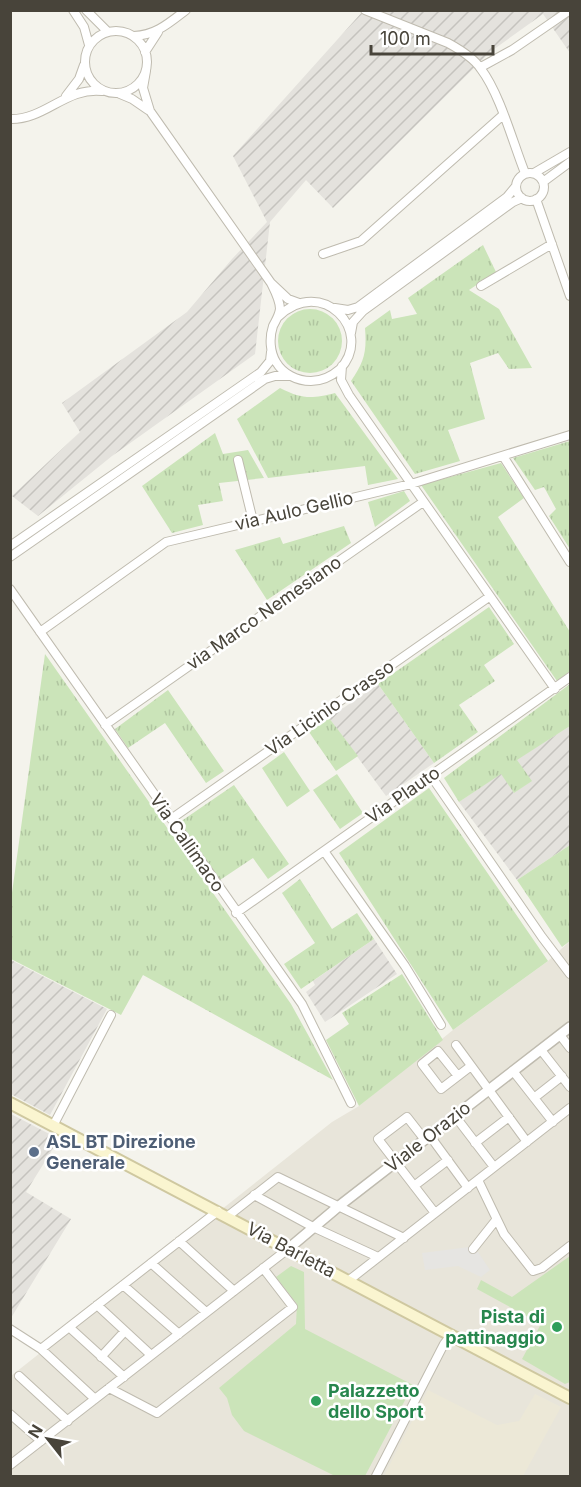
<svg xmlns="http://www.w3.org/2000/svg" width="581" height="1487" font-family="Inter,sans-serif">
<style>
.residential{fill:#e8e5da}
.industrial{fill:url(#industrial-furrows)}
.education{fill:#ece8d7}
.grass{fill:url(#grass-tufts)}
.park{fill:#cbe4b9}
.parking{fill:#e6e5e2}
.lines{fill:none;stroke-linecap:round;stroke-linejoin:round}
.minor-casing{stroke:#bfbbaf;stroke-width:10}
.tertiary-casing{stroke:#bfbbaf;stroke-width:12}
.secondary-casing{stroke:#cfc8a0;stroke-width:14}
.minor{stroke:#fff;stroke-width:8}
.tertiary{stroke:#fff;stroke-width:9}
.secondary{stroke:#faf5d0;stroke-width:10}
.service-dot{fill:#5c6f8a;stroke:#fff;stroke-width:2}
.leisure-dot{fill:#2e9e5b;stroke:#fff;stroke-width:2}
.labels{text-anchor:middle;stroke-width:5;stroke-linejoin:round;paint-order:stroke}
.street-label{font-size:18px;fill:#48443a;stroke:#fff}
.service-label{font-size:18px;font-weight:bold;fill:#4e5e75;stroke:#fff;text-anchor:start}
.leisure-label{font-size:18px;font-weight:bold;fill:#27864d;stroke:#fff;text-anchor:end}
</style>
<defs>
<pattern id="industrial-furrows" width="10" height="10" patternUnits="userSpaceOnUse" patternTransform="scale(1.5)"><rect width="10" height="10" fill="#e4e2dd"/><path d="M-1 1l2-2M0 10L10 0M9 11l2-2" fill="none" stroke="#c5c3be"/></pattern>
<pattern id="grass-tufts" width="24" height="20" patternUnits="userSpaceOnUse" patternTransform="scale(1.5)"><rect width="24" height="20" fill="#cbe4b9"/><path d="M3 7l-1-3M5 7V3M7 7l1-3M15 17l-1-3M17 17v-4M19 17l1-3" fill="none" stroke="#b0c5a0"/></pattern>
</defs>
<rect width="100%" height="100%" fill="#f4f3ec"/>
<path class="residential" d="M570 941V1476H11V1376L332 1122 359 1106 453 1030 548 961Z"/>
<path class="industrial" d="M363 11H570V53L543 14 490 52 333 208 306 180 270 222 255 354 112 456 38 516 12 496 80 432 62 403 187 312 232 259 267 222 233 156Z
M378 684 434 763 386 796 329 718Z
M570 726V845L517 880 459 802 501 773 514 793 531 781 516 760Z
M374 939 397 974 325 1022 306 992 315 985 313 981Z
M11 960 107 1009 50 1115 11 1094Z
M11 1114 59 1139 26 1192 71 1219 11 1318Z"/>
<path class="education" d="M428 1390 497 1425 519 1421 535 1394 561 1407 523 1476H384Z"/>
<path class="grass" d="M483 245 496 272 469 290 499 309 532 368 509 369 498 353 470 363 485 419 448 430 460 461 415 474 351 381C364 362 367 352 365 328L390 310 392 319 417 314 408 298Z
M278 341a32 32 0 1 1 64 0a32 32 0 1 1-64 0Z
M280 388C302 399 311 399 335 393L398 479 368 485 365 466 268 478 237 419Z
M215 433 223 454 248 450 264 478 219 483 223 501 198 505 203 525 172 533 142 486Z
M570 441V549L549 516 556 509 544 487 535 490 513 458Z
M501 463 524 498 498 517 570 632V671L557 681 421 485Z
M404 491 410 501 375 527 368 502Z
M344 526 351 543 267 600 235 550 280 537 283 544Z
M489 607 514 644 484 665 495 681 459 705 478 732 434 763 378 684Z
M45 654 291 1004 333 1080 143 975 121 1015 11 959V900Z
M570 684V726L517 760 532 781 514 793 501 774 459 802 444 778Z
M168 690 224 771 206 783 165 723 128 748 115 729Z
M329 718 358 756 336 771 309 732Z
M284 752 310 791 287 807 262 768Z
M337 774 363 813 340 829 313 790Z
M234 785 289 864 268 879 253 858 220 880 180 822Z
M429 788 548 961 453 1030 339 853Z
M570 845V941L562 947 517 880Z
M300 879 332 929 357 913 374 939 301 989 284 964 315 943 282 893Z
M402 974 443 1040 359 1106 326 1040 349 1024 342 1013Z"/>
<path class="park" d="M570 1256V1382L565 1384 522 1359 541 1324 477 1289 481 1280 512 1297Z
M291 1266 304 1272 305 1329 413 1385 365 1476H335L244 1431 232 1415 227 1398 219 1388 296 1324 297 1304 276 1277Z"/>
<path class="parking" d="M469 1247 478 1252 490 1270 481 1277 458 1266 425 1270 422 1253Z"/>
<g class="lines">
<g class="minor-casing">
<path id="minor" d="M73 10 84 27 89 45
M86 10 107 31
M365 10 448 43C459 49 474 58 481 69 500 94 513 143 525 173
M85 62a31 31 0 1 1 62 0a31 31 0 1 1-62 0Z
M134 36C156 35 169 23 186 10
M145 52 158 32
M481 67 512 50 570 10
M146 71 143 88 150 111 271 283 288 299 299 303
M120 94 132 99 148 110
M66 96 79 79 84 65
M10 119C45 120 66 87 102 91
M534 173 570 152
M516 187a14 14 0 1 1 28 0a14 14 0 1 1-28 0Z
M543 182 570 162
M536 199 570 296
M323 254 361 241 503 115
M271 283C275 291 280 300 280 309 279 316 276 320 273 326 269 338 270 352 276 362 283 374 297 381 311 381 322 381 332 376 340 369 375 332 322 274 278 317
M481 286 552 244
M335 308 348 310 358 307 507 197 516 186
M351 333 353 322 363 311 513 202 522 198
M342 366 341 380 349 395 555 689
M503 456 570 562
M238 460 253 521
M10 546 261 372 270 361 271 352
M10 557 265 379 275 376H290
M10 589 302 1004 351 1103
M40 632 166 542 411 484 570 435
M105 725 423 502
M431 776 542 937 570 974
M171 819 489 597
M324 851 405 966 441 1025
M236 913 570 677
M560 1035 570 1048
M456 1045 527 1142
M541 1050 570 1087
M513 1071 553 1122
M458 1076 438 1051 422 1064 441 1089 471 1066
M534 1098 562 1076
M455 1116 494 1167
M53 1126 111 1015
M430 1136 468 1188
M425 1140 407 1117 378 1139 435 1213
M475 1143 509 1117
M478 1180 504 1234 533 1271 542 1268 570 1246
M414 1186 448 1160
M254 1195 313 1227 378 1257
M228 1216 278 1177 404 1238
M179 1241 234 1291
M473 1249 496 1220
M151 1263 206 1312
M348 1281 570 1108
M123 1285 179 1334
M97 1305 151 1355
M69 1327 124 1377
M10 1329 41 1349 95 1399
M41 1349 218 1211
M101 1357 125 1331
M19 1376 68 1421
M109 1388 157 1413 293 1307 263 1268
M10 1414 41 1441
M10 1465 288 1249
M376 1476 444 1344 452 1334"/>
</g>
<g class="tertiary-casing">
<path id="tertiary" d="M288 1249 339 1206 570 1027"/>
</g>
<g class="secondary-casing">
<path id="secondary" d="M10 1103 570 1398"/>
</g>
<use href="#minor" class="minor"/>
<use href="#tertiary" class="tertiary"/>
<use href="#secondary" class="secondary"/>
</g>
<circle class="service-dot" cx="34" cy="1152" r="6"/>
<g class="leisure-dot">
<circle cx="557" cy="1327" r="6"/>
<circle cx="316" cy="1401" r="6"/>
</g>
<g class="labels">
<g class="street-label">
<text transform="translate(294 511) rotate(-13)" y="6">via Aulo Gellio</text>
<text transform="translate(264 613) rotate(-35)" y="6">via Marco Nemesiano</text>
<text transform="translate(330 708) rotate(-35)" y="6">Via Licinio Crasso</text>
<text transform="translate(403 795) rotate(-35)" y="6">Via Plauto</text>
<text transform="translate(187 843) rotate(55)" y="6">Via Callimaco</text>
<text transform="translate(428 1137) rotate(-38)" y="6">Viale Orazio</text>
<text transform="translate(291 1250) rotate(28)" y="6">Via Barletta</text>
</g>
<g class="service-label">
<text x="46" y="1148">ASL BT Direzione<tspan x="46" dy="21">Generale</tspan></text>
</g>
<g class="leisure-label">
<text x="545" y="1323">Pista di<tspan x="545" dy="21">pattinaggio</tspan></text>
<text x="328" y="1397" text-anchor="start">Palazzetto<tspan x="328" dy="21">dello Sport</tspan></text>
</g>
</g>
<rect width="581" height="1487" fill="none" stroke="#48443a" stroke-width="24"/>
<g transform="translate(48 1439) rotate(301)" stroke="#ffffff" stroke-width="4.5" paint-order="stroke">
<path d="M0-4.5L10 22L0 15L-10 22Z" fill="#48443a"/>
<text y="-9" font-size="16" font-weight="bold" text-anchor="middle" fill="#48443a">N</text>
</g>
<path d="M371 45v9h122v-9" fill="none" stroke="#48443a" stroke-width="3"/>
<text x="380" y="45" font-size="18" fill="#48443a" stroke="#ffffff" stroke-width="4.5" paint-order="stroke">100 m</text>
</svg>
